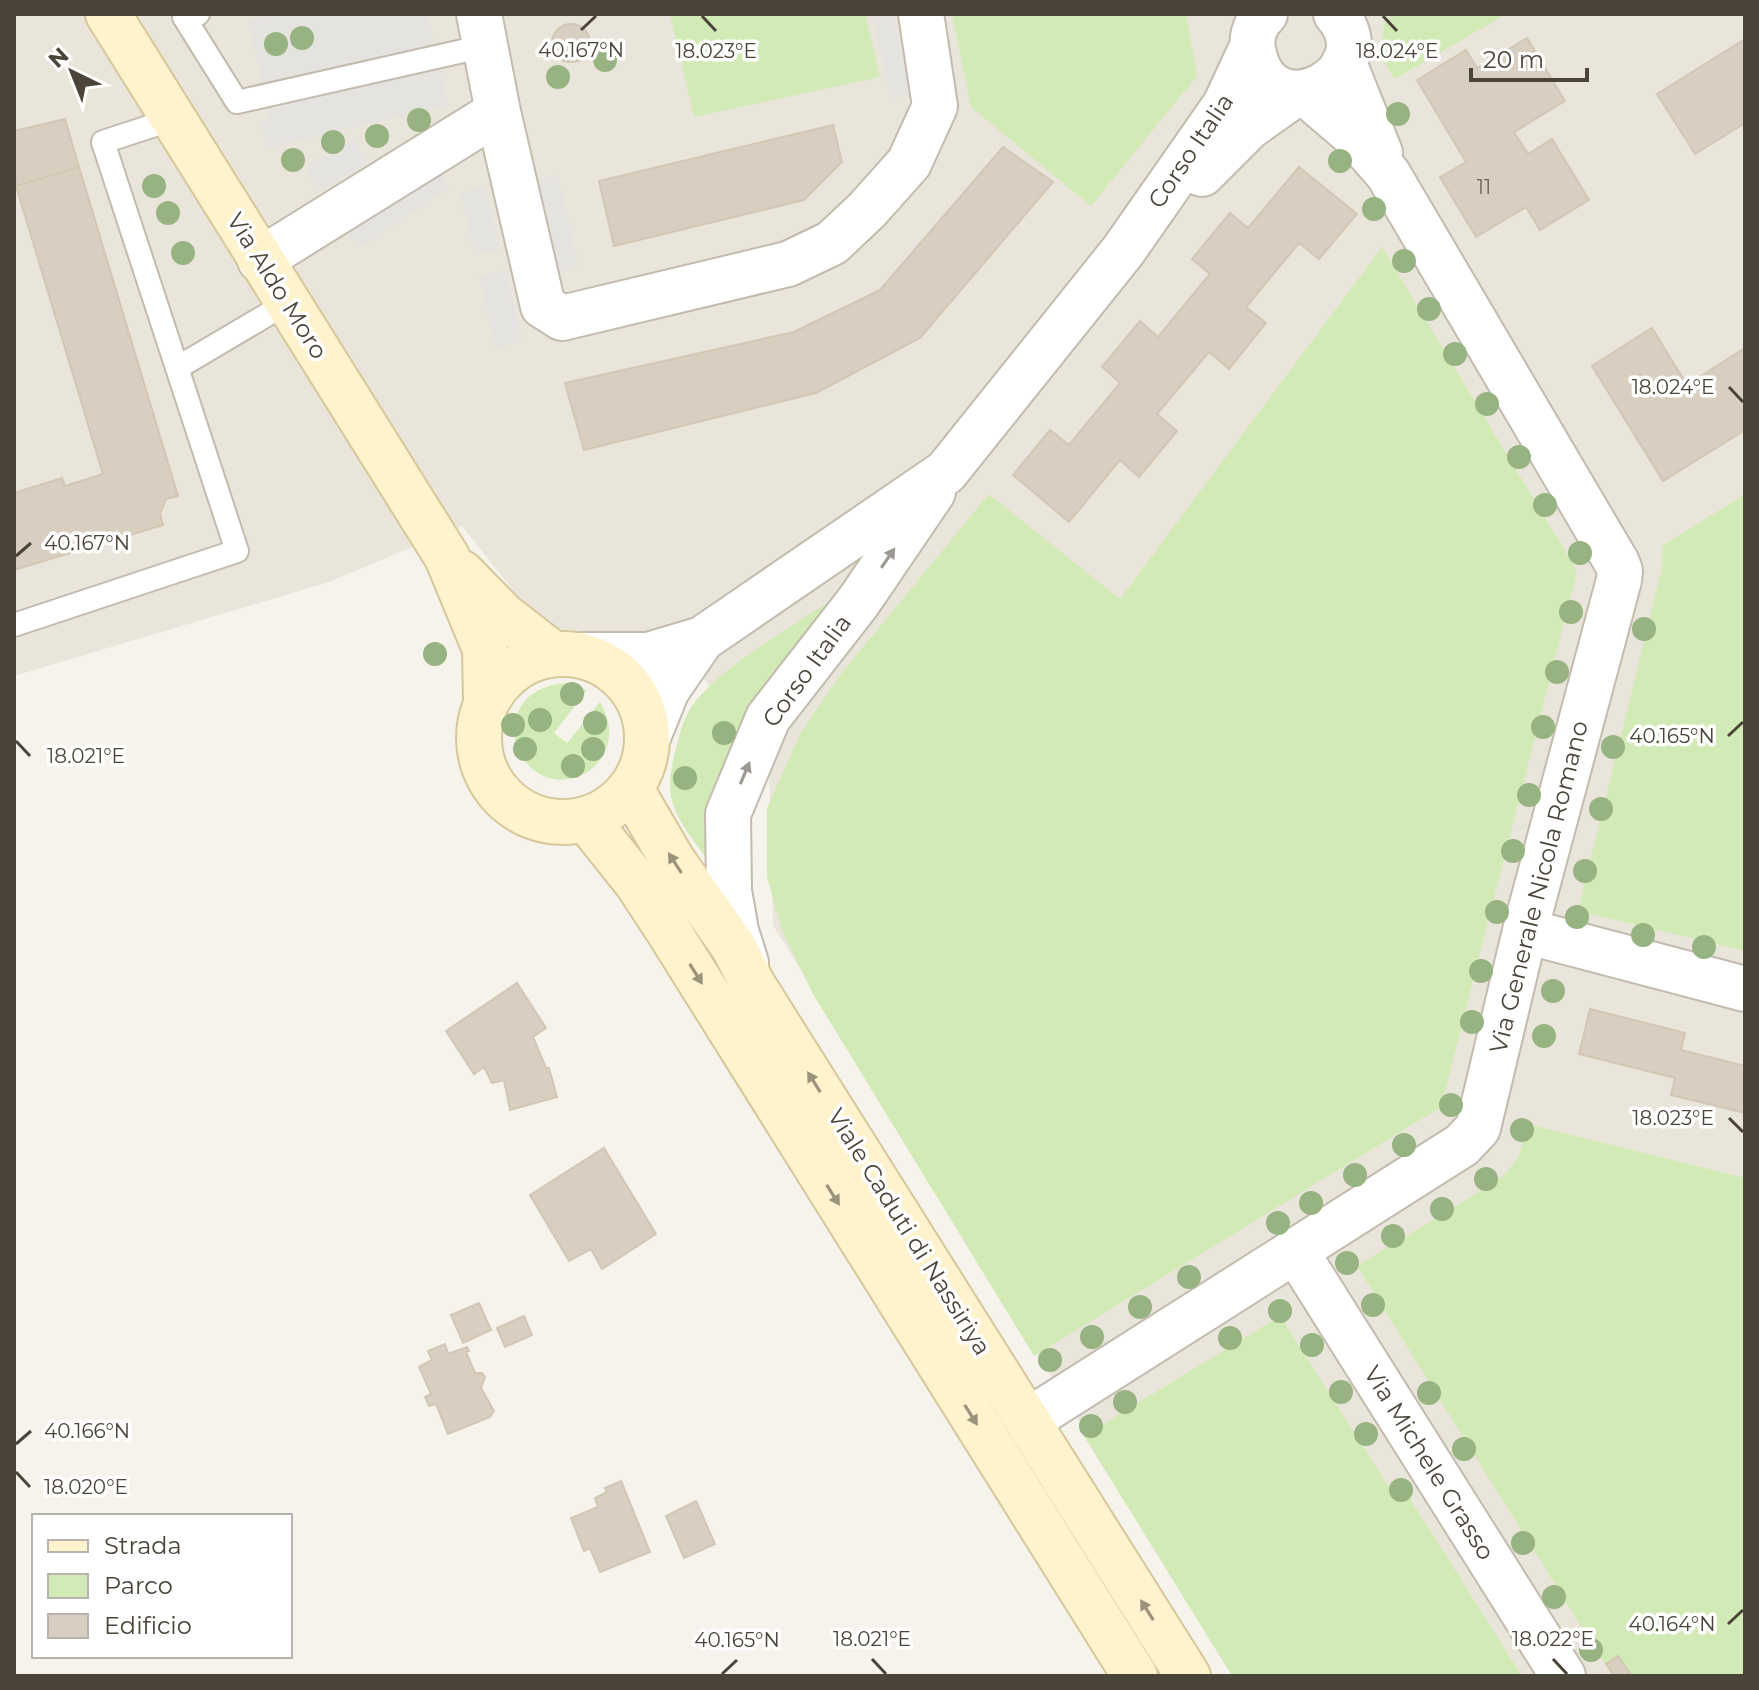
<svg xmlns="http://www.w3.org/2000/svg" width="1759" height="1690" font-family="Montserrat,sans-serif">
<style>
.residential{fill:#eae5da}
.green{fill:#d2eab5}
.parking{fill:#e5e3e0}
.building{fill:#d8cfc1;stroke:#d3c7b4;stroke-width:2}
.lines{fill:none;stroke-linecap:round;stroke-linejoin:round}
.service-casing{stroke:#c2bbae;stroke-width:26}
.minor-casing{stroke:#c2bbae;stroke-width:48}
.tertiary-casing{stroke:#c2bbae;stroke-width:48}
.secondary-casing{stroke:#d6c79b;stroke-width:48}
.service{stroke:#fff;stroke-width:22}
.minor{stroke:#fff;stroke-width:44}
.tertiary{stroke:#fff;stroke-width:44}
.secondary{stroke:#fff3cd;stroke-width:44}
.tree{fill:#97b381}
.oneway{fill:#9c9892}
.oneway2{fill:#9c937c}
.ticks{fill:none;stroke:#4b4439;stroke-width:3}
.labels{text-anchor:middle;stroke-width:7;stroke-linejoin:round;paint-order:stroke}
.number-label{font-size:20px;fill:#6e675b}
.street-label{font-size:24px;fill:#4b4439;stroke:#fff}
.ticks-label{font-size:20px;text-anchor:middle;fill:#4b4439;stroke:#fff;stroke-width:7;stroke-linejoin:round;paint-order:stroke}
</style>
<rect width="100%" height="100%" fill="#f6f3ec"/>
<path class="residential" d="M14 14H1745V1676H1236L773 925 769 756 670 639 543 628 462 526 329 582 14 676Z"/>
<path class="green" d="M670 14H865L880 77 694 117Z
M952 14H1186L1197 76 1091 206 971 107Z
M1392 14H1506L1395 79 1382 59 1384 23Z
M1382 247 1577 571 1441 1107 1034 1356 813 994 782 930 767 877V808L801 732 841 674 989 494 1120 599Z
M1745 494V951L1578 911 1662 568V546Z
M839 595C789 652 736 708 719 785 713 809 711 834 707 859 694 841 678 822 672 801 668 784 671 768 675 752 679 738 681 724 689 711 711 672 800 622 839 595Z
M566 683 587 690 554 733 567 743 600 702C638 766 548 812 519 751 513 740 513 727 517 715 525 693 544 685 566 683Z
M1527 1124 1745 1178V1676H1612L1357 1266 1503 1177 1519 1156Z
M1280 1316 1397 1500 1407 1494 1522 1676H1232L1084 1436Z"/>
<path class="parking" d="M277 14H428L448 105 267 148 261 122 270 119 248 21Z
M872 14H893L911 95 891 99Z
M353 139 366 163 320 191 306 167Z
M439 170 450 187 358 248 346 231Z
M558 174 579 268 555 274 534 180Z
M486 187 499 249 475 256 460 193Z
M505 270 522 341 496 348 479 277Z"/>
<path class="building" d="M552 43a19 19 0 1 1 38 0a19 19 0 1 1-38 0Z
M1527 38 1565 101 1514 132 1528 154 1552 139 1589 200 1540 230 1526 207 1476 237 1440 177 1466 162 1417 80 1466 50 1477 68Z
M1745 39V123L1695 154 1657 94Z
M65 119 79 167 16 186 14 131Z
M833 125 842 162 804 200 614 246 599 181Z
M1003 147 1053 182 920 338 816 393 584 450 565 383 794 332 880 290Z
M79 167 178 496 166 499 160 514 163 525 14 570V493L62 478 65 486 103 474 16 186Z
M1299 167 1357 214 1319 259 1299 243 1246 307 1266 323 1229 369 1209 352 1157 414 1177 431 1139 477 1120 460 1069 522 1013 475 1050 430 1069 445 1120 383 1102 367 1140 321 1158 337 1210 274 1192 259 1230 213 1248 228Z
M1652 328 1687 385 1743 349 1745 352V430L1663 481 1592 366Z
M517 983 546 1028 533 1037 546 1068H549L557 1097 510 1110 504 1080 492 1083 484 1067 474 1074 446 1031Z
M1590 1009 1685 1033 1681 1050 1745 1066V1113L1671 1095 1675 1078 1579 1054Z
M604 1148 656 1234 602 1269 591 1249 569 1261 530 1195Z
M479 1303 491 1330 463 1343 451 1315Z
M524 1316 532 1335 505 1347 497 1328Z
M445 1344 448 1354 467 1347 469 1351 466 1352 475 1373H482L485 1377 481 1388 494 1411 490 1417 448 1434 436 1404 429 1406 425 1397 431 1394 419 1367 432 1360 428 1351Z
M621 1481 650 1552 600 1572 590 1548 584 1551 571 1518 598 1507 595 1498 607 1492 605 1488Z
M696 1501 715 1544 684 1558 666 1516Z
M1618 1656 1631 1675 1629 1676H1614L1606 1664Z"/>
<g class="lines">
<g class="service-casing">
<path id="service" d="M198 14 184 17 237 102 485 46
M177 368 287 303
M14 625 237 551 103 142 173 119"/>
</g>
<g class="minor-casing">
<path id="minor" d="M479 14 498 112 543 306 562 318 788 264 832 243 867 210 909 163 935 106 921 14
M1344 63 1380 153
M260 260 498 112
M1525 931 1745 989
M1295 1250 1563 1676
M1029 1420 1462 1145 1478 1128 1525 931 1619 580 1620 571 1617 563 1388 174 1353 134 1305 93"/>
</g>
<g class="tertiary-casing">
<path id="tertiary" d="M1265 14C1254 25 1250 40 1254 54 1272 135 1387 72 1336 14
M1202 174 1249 127 1297 93
M583 655H648L702 639 946 472 1123 251 1225 105 1252 47
M648 737 667 690 702 639
M746 963 736 931 729 891 728 814 768 718 859 601 933 492"/>
</g>
<g class="secondary-casing">
<path id="secondary" d="M108 14 447 557 485 649 486 701
M462 573 504 616 553 654
M479 738a84 84 0 1 1 168 0a84 84 0 1 1-168 0Z
M631 789 673 861 733 946 753 985 1188 1676
M586 819 637 883 669 932 1135 1676"/>
</g>
<use href="#service" class="service"/>
<use href="#minor" class="minor"/>
<use href="#tertiary" class="tertiary"/>
<use href="#secondary" class="secondary"/>
</g>
<g class="tree">
<circle cx="302" cy="38" r="12"/>
<circle cx="276" cy="44" r="12"/>
<circle cx="605" cy="60" r="12"/>
<circle cx="558" cy="77" r="12"/>
<circle cx="1398" cy="114" r="12"/>
<circle cx="419" cy="120" r="12"/>
<circle cx="377" cy="136" r="12"/>
<circle cx="333" cy="142" r="12"/>
<circle cx="293" cy="160" r="12"/>
<circle cx="1340" cy="161" r="12"/>
<circle cx="154" cy="186" r="12"/>
<circle cx="1374" cy="209" r="12"/>
<circle cx="168" cy="213" r="12"/>
<circle cx="183" cy="253" r="12"/>
<circle cx="1404" cy="261" r="12"/>
<circle cx="1429" cy="309" r="12"/>
<circle cx="1455" cy="354" r="12"/>
<circle cx="1487" cy="404" r="12"/>
<circle cx="1519" cy="457" r="12"/>
<circle cx="1545" cy="505" r="12"/>
<circle cx="1580" cy="553" r="12"/>
<circle cx="1571" cy="612" r="12"/>
<circle cx="1644" cy="629" r="12"/>
<circle cx="435" cy="654" r="12"/>
<circle cx="1557" cy="672" r="12"/>
<circle cx="572" cy="694" r="12"/>
<circle cx="540" cy="720" r="12"/>
<circle cx="595" cy="723" r="12"/>
<circle cx="513" cy="725" r="12"/>
<circle cx="1543" cy="727" r="12"/>
<circle cx="724" cy="733" r="12"/>
<circle cx="1613" cy="747" r="12"/>
<circle cx="525" cy="749" r="12"/>
<circle cx="593" cy="749" r="12"/>
<circle cx="573" cy="766" r="12"/>
<circle cx="685" cy="778" r="12"/>
<circle cx="1529" cy="795" r="12"/>
<circle cx="1601" cy="809" r="12"/>
<circle cx="1513" cy="851" r="12"/>
<circle cx="1585" cy="871" r="12"/>
<circle cx="1497" cy="912" r="12"/>
<circle cx="1577" cy="917" r="12"/>
<circle cx="1643" cy="935" r="12"/>
<circle cx="1704" cy="947" r="12"/>
<circle cx="1481" cy="971" r="12"/>
<circle cx="1553" cy="991" r="12"/>
<circle cx="1472" cy="1022" r="12"/>
<circle cx="1544" cy="1036" r="12"/>
<circle cx="1451" cy="1105" r="12"/>
<circle cx="1522" cy="1130" r="12"/>
<circle cx="1404" cy="1145" r="12"/>
<circle cx="1355" cy="1175" r="12"/>
<circle cx="1486" cy="1179" r="12"/>
<circle cx="1311" cy="1203" r="12"/>
<circle cx="1442" cy="1209" r="12"/>
<circle cx="1278" cy="1223" r="12"/>
<circle cx="1393" cy="1236" r="12"/>
<circle cx="1347" cy="1263" r="12"/>
<circle cx="1189" cy="1277" r="12"/>
<circle cx="1373" cy="1305" r="12"/>
<circle cx="1140" cy="1307" r="12"/>
<circle cx="1280" cy="1311" r="12"/>
<circle cx="1092" cy="1337" r="12"/>
<circle cx="1230" cy="1338" r="12"/>
<circle cx="1312" cy="1345" r="12"/>
<circle cx="1050" cy="1360" r="12"/>
<circle cx="1341" cy="1392" r="12"/>
<circle cx="1429" cy="1393" r="12"/>
<circle cx="1125" cy="1402" r="12"/>
<circle cx="1091" cy="1426" r="12"/>
<circle cx="1366" cy="1434" r="12"/>
<circle cx="1464" cy="1449" r="12"/>
<circle cx="1401" cy="1490" r="12"/>
<circle cx="1523" cy="1543" r="12"/>
<circle cx="1554" cy="1597" r="12"/>
<circle cx="1591" cy="1650" r="12"/>
</g>
<defs><path id="oneway-solid" d="M-6-.8H1V-3.2L6.5 0L1 3.2V.8H-6Z" transform="scale(2)"/></defs>
<g class="oneway">
<use href="#oneway-solid" transform="translate(888 558) rotate(-56)"/>
<use href="#oneway-solid" transform="translate(745 773) rotate(-67)"/>
</g>
<g class="oneway2">
<use href="#oneway-solid" transform="translate(675 863) rotate(-123)"/>
<use href="#oneway-solid" transform="translate(696 974) rotate(58)"/>
<use href="#oneway-solid" transform="translate(814 1082) rotate(-122)"/>
<use href="#oneway-solid" transform="translate(833 1195) rotate(58)"/>
<use href="#oneway-solid" transform="translate(971 1415) rotate(58)"/>
<use href="#oneway-solid" transform="translate(1147 1610) rotate(-122)"/>
</g>
<path class="ticks" d="M702 16 716 31M1383 16 1397 31M581 30 596 16M1729 387 1743 402M16 556 31 543M1728 736 1743 722M16 741 30 756M1729 1118 1743 1132M16 1444 31 1431M16 1472 30 1487M1728 1624 1743 1610M872 1659 886 1674M1553 1659 1567 1674M722 1674 737 1660"/>
<g class="labels">
<g class="number-label">
<text x="1484" y="194">11</text>
</g>
<g class="street-label">
<text transform="translate(1191 151) rotate(-56)" y="8">Corso Italia</text>
<text transform="translate(277 286) rotate(58)" y="8">Via Aldo Moro</text>
<text transform="translate(807 671) rotate(-54)" y="8">Corso Italia</text>
<text transform="translate(1539 887) rotate(-76)" y="8">Via Generale Nicola Romano</text>
<text transform="translate(909 1232) rotate(58)" y="8">Viale Caduti di Nassiriya</text>
<text transform="translate(1429 1463) rotate(58)" y="8">Via Michele Grasso</text>
</g>
</g>
<g class="ticks-label">
<text x="581" y="57">40.167°N</text>
<text x="1397" y="58">18.024°E</text>
<text x="716" y="58">18.023°E</text>
<text x="1673" y="394">18.024°E</text>
<text x="87" y="550">40.167°N</text>
<text x="1672" y="743">40.165°N</text>
<text x="86" y="763">18.021°E</text>
<text x="1673" y="1125">18.023°E</text>
<text x="87" y="1438">40.166°N</text>
<text x="86" y="1494">18.020°E</text>
<text x="1672" y="1631">40.164°N</text>
<text x="872" y="1646">18.021°E</text>
<text x="1553" y="1646">18.022°E</text>
<text x="737" y="1647">40.165°N</text>
</g>
<rect width="1759" height="1690" fill="none" stroke="#4b4439" stroke-width="32"/>
<rect x="32" y="1514" width="260" height="144" fill="#ffffff" stroke="#b7b4b0" stroke-width="2"/>
<rect x="48" y="1540" width="40" height="12" fill="#fff3cd" stroke="#b7b4b0" stroke-width="2"/>
<text x="104" y="1554" font-size="24" fill="#4b4439">Strada</text>
<rect x="48" y="1574" width="40" height="24" fill="#d2eab5" stroke="#b7b4b0" stroke-width="2"/>
<text x="104" y="1594" font-size="24" fill="#4b4439">Parco</text>
<rect x="48" y="1614" width="40" height="24" fill="#d8cfc1" stroke="#b7b4b0" stroke-width="2"/>
<text x="104" y="1634" font-size="24" fill="#4b4439">Edificio</text>
<g transform="translate(72 72) rotate(317)" stroke="#ffffff" stroke-width="6" paint-order="stroke">
<path d="M0-6L14 30L0 20L-14 30Z" fill="#4b4439"/>
<text y="-12" font-size="22" font-weight="bold" text-anchor="middle" fill="#4b4439">N</text>
</g>
<path d="M1471 68v12h116v-12" fill="none" stroke="#4b4439" stroke-width="4"/>
<text x="1483" y="68" font-size="24" fill="#4b4439" stroke="#ffffff" stroke-width="6" paint-order="stroke">20 m</text>
</svg>
